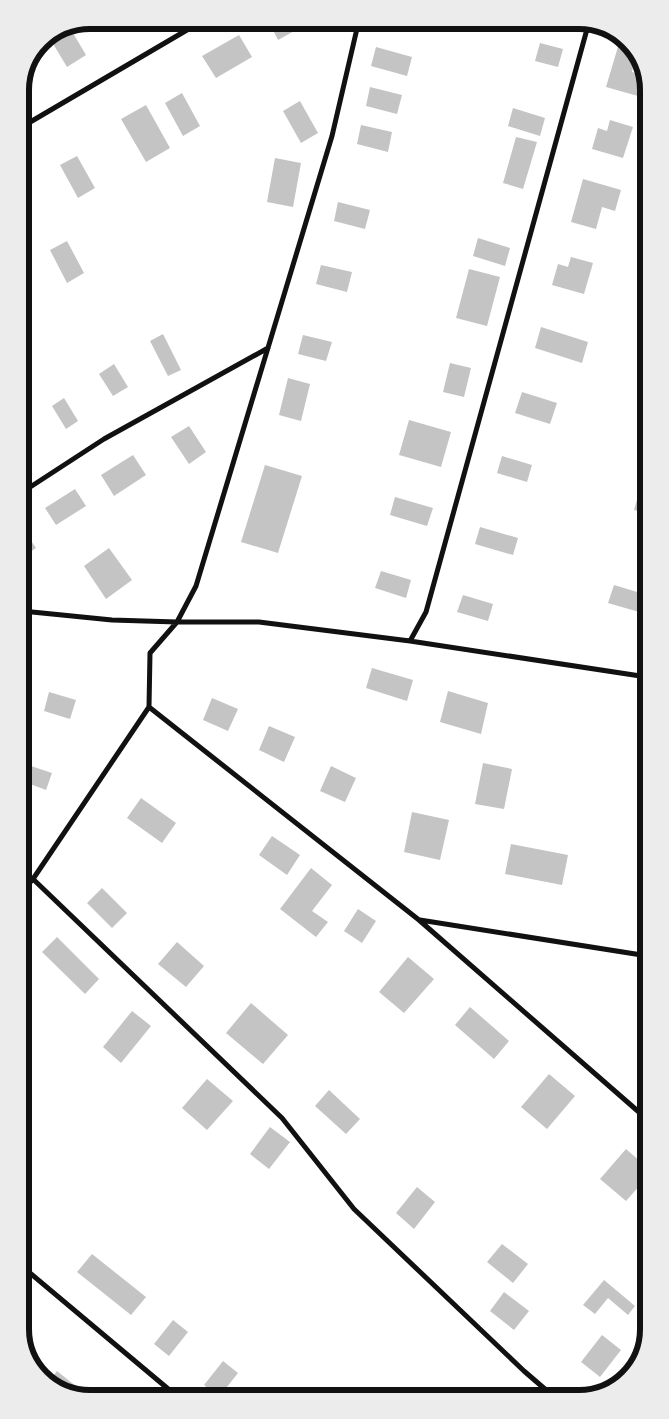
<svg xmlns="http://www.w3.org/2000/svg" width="669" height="1419" font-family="Inter,sans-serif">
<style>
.building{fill:#c4c4c4}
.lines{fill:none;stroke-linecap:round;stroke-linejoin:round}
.minor{stroke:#111;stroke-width:5}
.rim{fill:none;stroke:#111;stroke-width:6}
</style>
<rect width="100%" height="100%" fill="#fff"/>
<path class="building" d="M115 20H128L118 26Z
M268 20H290L296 30 278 40Z
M70 28 86 55 67 67 49 37Z
M239 35 252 57 216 78 202 56Z
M620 40 627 42 636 55 632 72 645 76V98L606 87Z
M540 43 563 49 558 67 535 61Z
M376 47 412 57 407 76 371 66Z
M370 87 402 95 397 114 366 106Z
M182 93 200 126 183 136 165 103Z
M300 101 318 133 301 143 283 111Z
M146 105 170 148 146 162 121 119Z
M513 108 545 118 540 136 508 126Z
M610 120 633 127 623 158 592 149 598 128 607 131Z
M361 125 392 132 388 152 357 144Z
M516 137 537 142 523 189 503 183Z
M77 156 95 188 78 198 60 165Z
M275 158 301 163 293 207 267 202Z
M583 179 621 190 615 211 602 207 596 229 571 222Z
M338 202 370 210 365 229 334 221Z
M21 215 28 228 21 232Z
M478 238 510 248 505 266 473 256Z
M67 241 84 273 67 283 50 250Z
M571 257 593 263 584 294 552 285 558 264 568 267Z
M321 265 352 272 347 292 316 284Z
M469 269 500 277 487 326 456 318Z
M541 327 588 342 582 363 535 348Z
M163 334 181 370 168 376 150 341Z
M303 335 332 342 326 361 298 354Z
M450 363 471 368 464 397 443 392Z
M114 364 128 387 113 396 99 374Z
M288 378 310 384 301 421 279 415Z
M522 392 557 403 550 424 515 413Z
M64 398 78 421 66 429 52 406Z
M409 420 451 432 441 467 399 455Z
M189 426 206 452 189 464 171 437Z
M21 428 31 446 21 452Z
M133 455 146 475 114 496 101 475Z
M502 456 532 465 527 482 497 473Z
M265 465 302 476 278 553 241 542Z
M643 479 646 480 647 513 634 510Z
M75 489 86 506 56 525 45 508Z
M395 497 433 508 427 526 390 515Z
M21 526 36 548 22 557 21 556Z
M480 527 518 538 513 555 475 544Z
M109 548 132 580 106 599 84 566Z
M381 571 411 580 406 598 375 588Z
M614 585 647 595 646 614 608 603Z
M463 595 493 604 488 621 457 612Z
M372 668 413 680 407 701 366 688Z
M448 691 488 703 481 734 440 722Z
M49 692 76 700 70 719 44 711Z
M212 698 238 709 228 731 203 720Z
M269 726 295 737 284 762 259 750Z
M22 763 52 773 46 790 22 781Z
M483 763 512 769 504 809 475 804Z
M331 766 356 778 345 802 320 791Z
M141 798 176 823 162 843 127 818Z
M412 812 449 820 440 860 404 852Z
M272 836 300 855 287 875 259 855Z
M511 844 568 855 562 885 505 874Z
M311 868 332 885 312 911 328 922 316 937 280 909Z
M102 888 127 913 112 928 87 903Z
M358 909 376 921 362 943 344 931Z
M57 937 99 979 85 994 42 952Z
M177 942 204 966 186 987 158 964Z
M408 957 434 979 404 1013 379 992Z
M251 1003 288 1035 263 1064 226 1033Z
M470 1007 509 1041 494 1059 455 1025Z
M132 1011 151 1026 121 1063 103 1047Z
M549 1074 575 1096 547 1129 521 1107Z
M207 1079 233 1101 207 1130 182 1108Z
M329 1090 360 1119 346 1134 315 1106Z
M270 1127 290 1142 269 1169 250 1154Z
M626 1149 649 1169V1175L626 1201 600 1179Z
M417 1187 435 1202 414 1229 396 1213Z
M502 1244 528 1264 513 1283 487 1262Z
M92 1254 146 1297 131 1315 77 1272Z
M604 1280 635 1306 628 1315 608 1298 595 1314 583 1305Z
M504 1292 529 1311 514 1330 490 1311Z
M173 1320 188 1332 169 1356 154 1344Z
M602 1335 621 1350 600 1377 581 1362Z
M223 1361 238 1373 219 1397 204 1385Z
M57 1371 87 1395 84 1399 47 1384Z"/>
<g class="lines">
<path class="minor" d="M20 128 204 20
M21 493 104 439 268 348
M22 611 112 620 177 622H259L410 641 647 677
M410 641 426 612 589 22
M149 707 419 920 648 1120
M33 879 282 1118 354 1209 524 1371 553 1396
M22 892 33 879 149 707 150 653 177 622 196 586 332 136 359 20
M420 920 648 956
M24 1268 179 1398"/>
</g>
<path d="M0 0H669V1419H0ZM90 29H579A61 61 0 0 1 640 90V1329A61 61 0 0 1 579 1390H90A61 61 0 0 1 29 1329V90A61 61 0 0 1 90 29Z" fill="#ececec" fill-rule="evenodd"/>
<path class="rim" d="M90 29H579A61 61 0 0 1 640 90V1329A61 61 0 0 1 579 1390H90A61 61 0 0 1 29 1329V90A61 61 0 0 1 90 29Z"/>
</svg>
